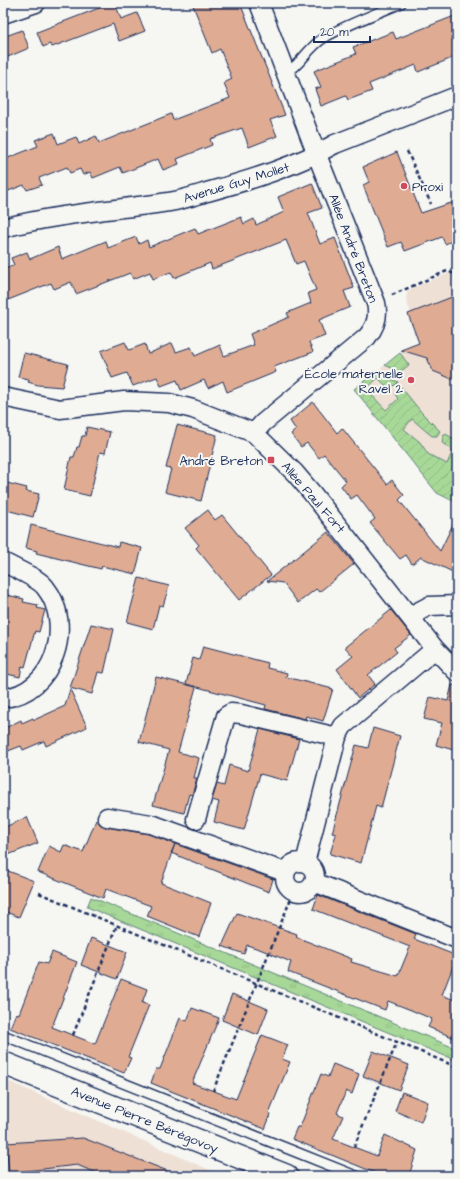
<svg xmlns="http://www.w3.org/2000/svg" width="460" height="1179" font-family="'Architects Daughter',sans-serif">
<style>
.built{fill:#efe0d6}
.grass{fill:url(#grass-tufts);stroke:#61847b}
.garden{fill:url(#garden-furrows);stroke:#61847b}
.building{fill:#dfac93;stroke:#1b2f5e}
.lines{fill:none;stroke-linecap:round;stroke-linejoin:round}
.lane-casing{stroke:#1b2f5e;stroke-width:12}
.street-casing{stroke:#1b2f5e;stroke-width:21}
.secondary-casing{stroke:#1b2f5e;stroke-width:25}
.path{stroke:#1b2f5e;stroke-width:2.5;stroke-dasharray:4 3;stroke-linecap:butt}
.lane{stroke:#f6f6f2;stroke-width:9}
.street{stroke:#f6f6f2;stroke-width:18}
.secondary{stroke:#f6f6f2;stroke-width:22}
.poi-dot{fill:#d1495b;stroke:#f6f6f2;stroke-width:1.5}
.labels{text-anchor:middle;stroke-width:4;stroke-linejoin:round;paint-order:stroke}
.street-label{font-size:13px;fill:#1b2f5e;stroke:#f6f6f2}
.poi-label{font-size:13px;fill:#1b2f5e;stroke:#f6f6f2;text-anchor:end}
</style>
<defs>
<pattern id="grass-tufts" width="24" height="20" patternUnits="userSpaceOnUse"><rect width="24" height="20" fill="#a7d898"/><path d="M3 7l-1-3M5 7V3M7 7l1-3M15 17l-1-3M17 17v-4M19 17l1-3" fill="none" stroke="#8fba85"/></pattern>
<pattern id="garden-furrows" width="10" height="10" patternUnits="userSpaceOnUse"><rect width="10" height="10" fill="#a7d898"/><path d="M-1 1l2-2M0 10L10 0M9 11l2-2" fill="none" stroke="#8fba85"/></pattern>
</defs>
<rect width="100%" height="100%" fill="#f6f6f2"/>
<filter id="ink" filterUnits="userSpaceOnUse"><feTurbulence type="fractalNoise" baseFrequency=".025" numOctaves="2"/><feDisplacementMap in="SourceGraphic" scale="8" xChannelSelector="R" yChannelSelector="G"/><feConvolveMatrix kernelMatrix="1 2 1 2 8 2 1 2 1" color-interpolation-filters="sRGB"/></filter>
<g filter="url(#ink)">
<path class="built" d="M449 273 457 277V503L437 493 354 389 408 347 419 343 408 314 411 313 406 301 407 293 410 289Z
M3 1079 210 1170 226 1176H3Z"/>
<path class="grass" d="M91 897 457 1049V1061L87 907Z"/>
<path class="garden" d="M400 353 409 365 400 372 385 365Z
M377 371 398 382 396 385 387 387 378 378 366 389 386 410 398 399 395 394 398 387H401L422 413 440 431 437 436H432L427 432 412 419 404 429 420 442 428 454 447 464 453 450 442 443 443 436 446 434 457 441V503L437 493 354 389Z"/>
<path class="building" d="M112 3H115L121 19 137 13 145 31 119 41 113 24 52 47 50 44 43 47 37 32Z
M192 3H240L285 115 270 120 277 136 249 147 242 128 210 139 212 145 177 159 179 164 163 170 158 159 123 173 120 167 93 178 90 172 83 175 80 169 70 173 67 167 39 178 42 185 27 190 24 185 3 193V160L38 146 35 140 54 133 58 144 76 137 79 144 96 136 99 143 171 114 173 120 230 98 224 83 232 79 220 49 212 53Z
M457 15V56L418 72 416 65 369 84 372 91 348 100 346 96 321 106 315 89 321 87 314 71 356 54 353 47 393 32 396 39Z
M22 30 29 48 3 59V37Z
M397 152 421 213 457 201V239L445 244 442 237 405 251 401 242 388 247 363 185 369 182 363 167Z
M312 183 322 208 308 213 320 244 335 238 354 288 344 291 350 307 319 320 325 336 309 342 313 352 274 367 276 372 227 392 223 381 208 388 204 380 181 390 177 380 161 386 157 377 133 386 127 373 112 378 101 351 125 342 129 350 145 344 148 354 172 343 176 352 191 347 195 356 220 345 224 356 254 345 250 334 289 317 287 313 311 303 308 293 316 290 304 261 296 264 286 240 212 269 210 263 174 278 171 272 153 279 150 272 133 279 130 273 76 294 71 282 54 289 51 283 3 302V270L14 265 11 258 27 252 30 259 58 247 62 259 106 241 108 248 136 237 139 244 147 240 149 247 195 228 198 234 241 217 244 224 254 219 256 225 284 212 278 197Z
M457 295V381L433 371 427 358 401 350 419 343 408 314Z
M24 353 68 364 62 387 38 385 28 382 29 379 18 377Z
M313 402 337 433 342 428 387 484 392 480 404 495 399 500 440 551 457 516V574L421 557 412 564 406 555 400 559 370 523 375 519 357 495 351 499 341 486 346 481 324 454 319 458 307 443 301 447 291 434 296 430 290 421Z
M177 425 217 435 201 501 165 492 171 469 166 468Z
M87 427 110 432 105 453 100 452 90 496 64 490 71 457H74L77 447H79L82 436H85Z
M3 482 27 488 26 491 39 494 33 517 3 509Z
M208 510 215 520 222 515 271 575 239 600 196 548 199 545 185 528Z
M31 525 118 547 119 542 142 548 135 574 102 566 101 569 36 553 37 551 26 548Z
M328 532 354 564 319 592 316 589 298 603 283 583 267 581Z
M139 578 169 586 163 606 159 605 153 629 127 622Z
M3 594 24 599 23 602 38 605 37 608 45 610 39 632 35 631 25 667 22 666 20 677 3 673Z
M391 610 411 635 394 648 397 652 368 675 375 684 358 698 337 669 353 656 345 647Z
M91 624 114 629 104 673 98 672 92 694 70 688Z
M203 646 268 663 267 668 287 673 286 677 333 689 323 721 306 716 305 719 265 709 266 705 186 684 193 658 199 660Z
M156 677 196 687 178 752 199 758 194 778H197L192 795 189 794 184 813 153 805 169 750 139 742Z
M452 685H457V751L436 745 442 723 424 719 430 697 448 701Z
M70 689 87 727 46 746 44 741 23 750 21 746 3 753V729L21 720 22 723 33 718 34 720 65 706Z
M373 728 400 736 381 808 376 806 361 863 330 854 336 834 332 833 356 745 368 748Z
M260 729 299 739 287 781 260 774 244 830 214 822 219 802 212 800 217 784 224 786 229 765 248 771Z
M27 817 38 843 3 857V828Z
M96 820 105 827 148 834 175 844 161 883 211 903 199 937 147 916 151 906 106 889 103 898 38 872 49 846 61 852 64 845 83 852Z
M175 844 273 879 269 892 171 853Z
M3 869 34 881 19 917 3 911Z
M318 895 416 934 414 939 457 956 442 995 457 1001V1039L428 1027 432 1019 411 1010 388 1001 385 1010 288 972 291 962 262 950 247 945 244 954 222 946 237 913 297 934 296 937 352 959 351 962 398 976 410 947 313 909Z
M91 938 127 952 117 979 81 965Z
M52 952 77 962 52 1027 95 1044 121 979 147 989 142 1003 149 1005 128 1057 131 1058 124 1073 10 1028 16 1013 19 1014 39 962 47 964Z
M232 994 268 1009 258 1035 222 1020Z
M192 1008 219 1018 192 1083 236 1099 262 1035 288 1045 282 1059 290 1062 269 1113 271 1114 265 1129 151 1083 156 1069H160L180 1018 187 1021Z
M373 1051 409 1065 399 1090 363 1076Z
M333 1064 359 1074 352 1094 346 1091 337 1113 343 1116 333 1139 377 1156 385 1135 417 1150 409 1176H383L292 1139 297 1127H300L321 1074 328 1077Z
M402 1092 428 1102 421 1122 395 1111Z
M83 1138 178 1175V1176H104L77 1165 9 1173 6 1143Z"/>
<g class="lines">
<g class="lane-casing">
<path id="lane" d="M287 72C302 64 307 48 325 37 348 24 376 14 401 3
M3 1035 356 1176"/>
</g>
<g class="street-casing">
<path id="street" d="M3 14 36 3
M3 228C57 214 113 210 169 202 182 200 194 196 207 192 251 180 296 166 335 144L457 96
M3 397 60 409 124 401 169 403 193 409 254 433 295 473 312 493 435 649 457 672
M254 433 263 423 367 337C376 326 379 316 376 303L317 155 259 3
M3 562C14 568 38 578 45 587 75 624 54 694 3 698
M410 616 429 606 457 605
M107 817 151 824 285 872
M196 819 226 716 231 713 241 714 337 737
M285 877a15 15 0 1 1 30 0a15 15 0 1 1-30 0Z
M305 863 337 737 343 726 435 649
M314 882 457 939"/>
</g>
<g class="secondary-casing">
<path id="secondary" d="M3 1063 287 1176"/>
</g>
<path class="path" d="M407 151 431 204
M392 295 447 271 457 275
M39 893 457 1067
M73 1035 117 925
M213 1091 294 891
M354 1147 397 1042"/>
<use href="#lane" class="lane"/>
<use href="#street" class="street"/>
<use href="#secondary" class="secondary"/>
</g>
</g>
<g class="poi-dot">
<circle cx="404" cy="186" r="4"/>
<circle cx="411" cy="380" r="4"/>
<rect x="267" y="456" width="8" height="8" rx="2"/>
</g>
<g class="labels">
<g class="street-label">
<text transform="translate(236 182) rotate(-17)" y="5">Avenue Guy Mollet</text>
<text transform="translate(354 248) rotate(69)" y="5">Allée André Breton</text>
<text transform="translate(314 497) rotate(49)" y="5">Allée Paul Fort</text>
<text transform="translate(145 1119) rotate(22)" y="5">Avenue Pierre Bérégovoy</text>
</g>
<g class="poi-label">
<text x="412" y="191" text-anchor="start">Proxi</text>
<text x="403" y="378">École maternelle<tspan x="403" dy="15">Ravel 2</tspan></text>
<text x="263" y="465">André Breton</text>
</g>
</g>
<rect width="460" height="1179" fill="none" stroke="#f6f6f2" stroke-width="16"/>
<rect x="8" y="8" width="444" height="1163" fill="none" stroke="#1b2f5e" stroke-width="1.5" filter="url(#ink)"/>
<path d="M314 36v6h56v-6" fill="none" stroke="#1b2f5e" stroke-width="2"/>
<text x="320" y="36" font-size="12" fill="#1b2f5e" stroke="#f6f6f2" stroke-width="3" paint-order="stroke">20 m</text>
</svg>
